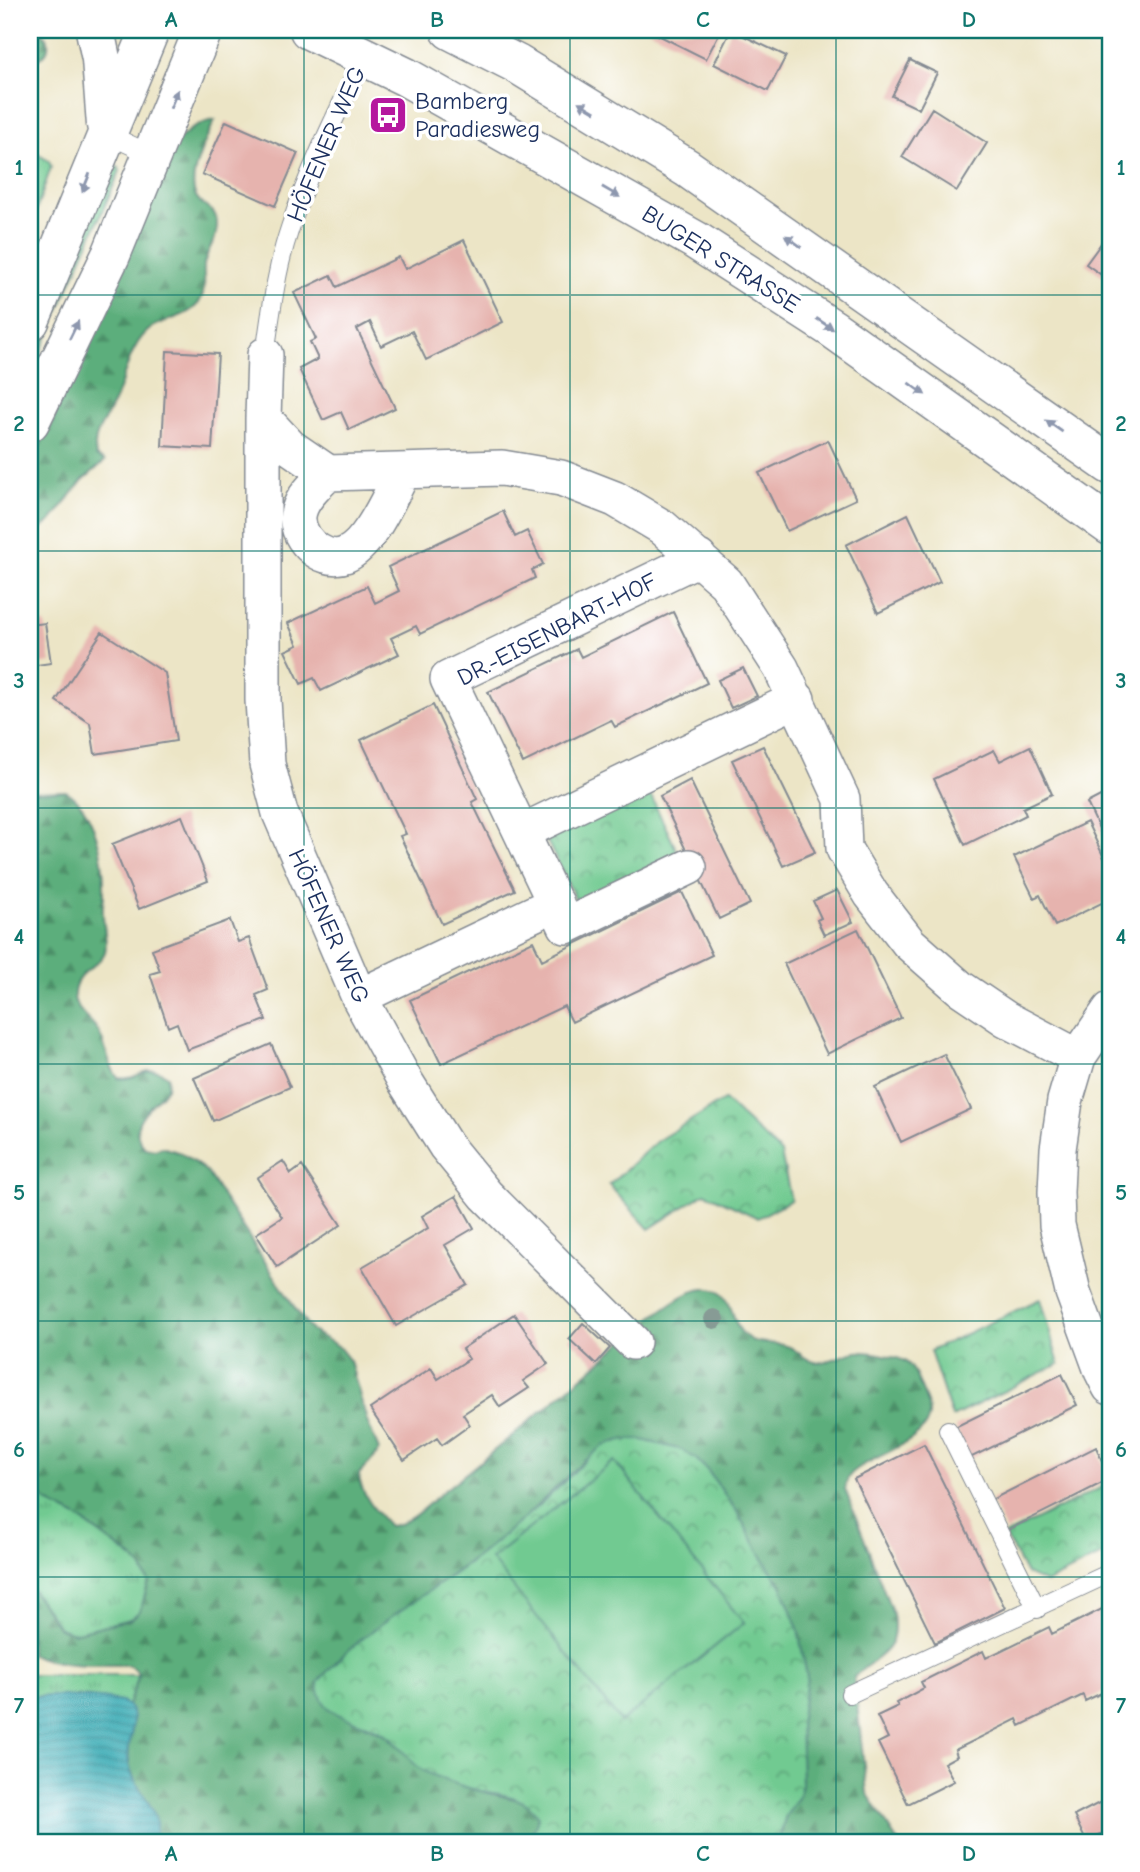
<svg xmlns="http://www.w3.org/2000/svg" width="1140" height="1872" font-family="'Comic Neue',sans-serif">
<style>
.grass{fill:url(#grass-tufts);stroke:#467c78;stroke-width:2}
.forest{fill:url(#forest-firs);stroke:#3c6e6c;stroke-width:2}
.park{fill:url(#park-crowns);stroke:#467c78;stroke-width:2}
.pitch{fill:#71ca91;stroke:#467c78;stroke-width:2}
.water{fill:url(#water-rules);stroke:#2a6e8a;stroke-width:2}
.building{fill:#e6b3ae}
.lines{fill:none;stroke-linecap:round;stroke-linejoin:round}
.lane-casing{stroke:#848a92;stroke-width:20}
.street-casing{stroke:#848a92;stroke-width:38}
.secondary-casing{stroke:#848a92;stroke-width:41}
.primary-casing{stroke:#848a92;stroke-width:41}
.lane{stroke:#fff;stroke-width:18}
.street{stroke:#fff;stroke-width:35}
.secondary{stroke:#fff;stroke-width:38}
.primary{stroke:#fff;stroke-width:38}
.tree{fill:#879b95}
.oneway{fill:#8d97ae}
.grid{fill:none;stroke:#0f766e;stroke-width:2;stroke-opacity:0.55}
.labels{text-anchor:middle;stroke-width:7;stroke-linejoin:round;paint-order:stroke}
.poi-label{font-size:24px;fill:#1b2f5e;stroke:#fff;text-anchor:start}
.street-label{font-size:24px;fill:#1b2f5e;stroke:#fff}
.neatline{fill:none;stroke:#0f766e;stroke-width:2.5}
.grid-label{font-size:23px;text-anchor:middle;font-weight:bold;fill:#0f766e}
</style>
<defs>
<pattern id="grass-tufts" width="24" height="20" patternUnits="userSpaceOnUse" patternTransform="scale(1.75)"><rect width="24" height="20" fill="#71ca91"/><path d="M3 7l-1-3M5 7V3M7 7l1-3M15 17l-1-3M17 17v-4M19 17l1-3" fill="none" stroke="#5ca47a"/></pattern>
<pattern id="forest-firs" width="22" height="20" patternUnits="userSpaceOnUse" patternTransform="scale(1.75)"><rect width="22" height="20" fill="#5cae7b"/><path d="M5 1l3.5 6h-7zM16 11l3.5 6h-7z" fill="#4b8e68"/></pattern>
<pattern id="park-crowns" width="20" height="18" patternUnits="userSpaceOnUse" patternTransform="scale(1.75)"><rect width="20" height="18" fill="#71ca91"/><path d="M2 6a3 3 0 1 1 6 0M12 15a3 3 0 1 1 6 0" fill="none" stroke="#5ca47a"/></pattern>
<pattern id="water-rules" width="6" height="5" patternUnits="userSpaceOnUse" patternTransform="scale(1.75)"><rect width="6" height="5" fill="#3aacb5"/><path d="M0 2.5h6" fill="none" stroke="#308c96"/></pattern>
</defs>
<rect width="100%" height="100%" fill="#fff"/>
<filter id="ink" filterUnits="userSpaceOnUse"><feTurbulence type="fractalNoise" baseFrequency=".0143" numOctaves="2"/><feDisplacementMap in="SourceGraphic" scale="14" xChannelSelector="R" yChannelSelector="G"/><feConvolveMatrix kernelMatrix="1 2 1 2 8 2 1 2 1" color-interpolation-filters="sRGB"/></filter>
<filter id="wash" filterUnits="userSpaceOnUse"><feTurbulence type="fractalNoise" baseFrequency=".00686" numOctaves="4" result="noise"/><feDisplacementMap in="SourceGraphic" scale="28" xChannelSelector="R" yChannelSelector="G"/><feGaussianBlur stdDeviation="1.57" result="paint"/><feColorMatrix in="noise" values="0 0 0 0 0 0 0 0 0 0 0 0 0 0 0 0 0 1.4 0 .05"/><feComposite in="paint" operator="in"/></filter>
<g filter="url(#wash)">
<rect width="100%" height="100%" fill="#ece5c6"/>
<path class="grass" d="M30 150 49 161 51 167 30 229Z
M118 166 120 171 30 376V356L113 167Z
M30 1486 47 1502 77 1517 129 1555 141 1567 149 1582 140 1611 131 1619 73 1633 59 1628 30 1587Z
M30 1675H139L128 1706C108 1694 54 1695 30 1697Z"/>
<path class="forest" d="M30 30H39C55 41 49 60 30 60Z
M215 120C207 137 186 178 196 196 203 210 216 205 217 224 218 240 206 250 204 265 203 277 207 289 200 301 190 317 168 318 153 327 129 343 125 378 114 402 109 413 101 424 97 435 94 443 95 449 96 456L105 461 83 480 51 521 30 537V464L53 421 166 151C181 137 194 123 215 120Z
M66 791C95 808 105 860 104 893 104 900 102 907 103 914 103 926 108 941 105 952 99 968 75 970 74 994 73 1008 89 1018 97 1029 107 1045 106 1063 118 1078 138 1082 147 1061 168 1076L167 1088C151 1107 124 1124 145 1148L155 1150 162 1147 181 1153 206 1171 297 1311 312 1331 338 1346 350 1361 367 1421 379 1450 375 1457 359 1474C359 1493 377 1513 389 1526 409 1526 431 1501 446 1489 495 1451 542 1411 589 1371 612 1352 633 1330 658 1313 672 1303 692 1287 710 1289 733 1293 730 1316 740 1330 755 1351 775 1338 792 1348 800 1353 805 1360 815 1362 828 1364 842 1354 856 1352 868 1351 885 1355 897 1358 912 1362 914 1372 920 1385 923 1394 930 1405 929 1415 927 1445 859 1458 848 1478 846 1481 846 1485 845 1489L893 1614C899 1655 877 1654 854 1677L867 1793 898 1842H778L786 1816 799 1796 802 1784 800 1723 807 1677 798 1629 782 1587 763 1559 736 1510 707 1470 696 1459 682 1450 638 1439 585 1460 523 1519 478 1556 384 1623 341 1657 318 1682 364 1725 385 1734 423 1770 476 1790 524 1801 534 1809 538 1817 535 1828 524 1841 150 1842C169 1818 136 1791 130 1769 123 1746 140 1724 128 1706L139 1675 135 1669 128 1665C94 1665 62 1667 30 1654V1587L59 1628 73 1633 131 1619 140 1611 149 1582 141 1567 129 1555 77 1517 47 1502 30 1486V792Z"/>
<path class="park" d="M648 790 678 853 577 902 546 839Z
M724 1100 781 1153 791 1200 758 1218 705 1193 649 1229 609 1185 657 1141Z
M1040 1299 1059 1364 952 1417 930 1351Z
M638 1439 682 1450 696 1459 707 1470 736 1510 763 1559 782 1587 798 1629 807 1677 800 1723 802 1784 799 1796 786 1816 778 1842H521L535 1828 538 1817C526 1794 498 1795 476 1790 461 1786 444 1780 430 1774 410 1766 402 1746 386 1734 361 1717 319 1722 318 1682 362 1628 428 1596 482 1553 508 1532 534 1510 559 1487 573 1473 586 1458 602 1447 613 1440 625 1440 638 1439Z
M1110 1483V1551L1046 1583 1026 1574 1005 1535Z"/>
<path class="pitch" d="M614 1461 744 1623 621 1722 491 1559Z"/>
<path class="water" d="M64 1696C80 1698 117 1696 128 1706 141 1718 123 1747 130 1769 136 1792 170 1817 150 1842H30V1697Z"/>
<g id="blocks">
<path class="building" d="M648 30H721L706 59Z
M731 30 786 56 768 91 714 64Z
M910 60 937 73 919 109 892 96Z
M932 108 987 143 957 191 902 157Z
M226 121 298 153 275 206 202 174Z
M1110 231V281L1086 264Z
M464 240 503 322 426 360 412 331 381 346 370 322 357 329 395 408 349 430 341 412 323 420 299 369 318 359 310 342 316 339 294 293 331 275 337 287 399 257 405 269Z
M167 351 218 354 212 449 162 446Z
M828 440 856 499 787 531 759 473Z
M503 511 515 537 527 531 543 564 532 570 535 578 420 634 416 626 391 638 399 654 321 691 314 678 301 684 285 651 298 645 288 623 367 586 375 603 399 591 388 567Z
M908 514 940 582 878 613 846 545Z
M673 612 707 683 615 727 611 720 523 763 488 692 577 649 581 657Z
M45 623 51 663 30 666V625Z
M102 632 165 673 176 741 95 754 90 723 56 701Z
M743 668 757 696 731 708 718 680Z
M433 705 477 799 472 802 515 890 442 924 400 836 406 834 361 740Z
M763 746 815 852 783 866 732 760Z
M1030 746 1052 794 1023 808 1026 815 965 845 934 779 994 750 1000 761Z
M690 780 750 904 719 919 660 796Z
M1110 791V833L1103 837 1087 803Z
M182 816 208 881 139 909 112 844Z
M1087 822 1110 870V899L1055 926 1040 895 1034 898 1014 857Z
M837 890 853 922 824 935 817 920 821 918 813 901Z
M682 892 712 955 572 1022 564 1006 441 1064 410 1000 533 941 542 960Z
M230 920 238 942 249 938 268 990 256 995 266 1020 187 1050 177 1023 168 1027 150 974 160 971 152 949Z
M858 929 901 1018 827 1054 784 964Z
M271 1044 290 1087 213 1121 194 1078Z
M944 1054 971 1109 901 1142 875 1087Z
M283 1161 291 1174 302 1166 341 1225 277 1267 256 1234 282 1217 257 1178Z
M456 1196 474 1228 445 1245 468 1285 396 1326 362 1267 428 1228 422 1216Z
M514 1314 548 1364 523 1381 529 1388 500 1407 492 1395 463 1414 470 1425 442 1445 437 1438 404 1460 370 1409 431 1368 438 1379 469 1359 462 1349Z
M583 1323 610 1348 596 1364 569 1339Z
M1062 1374 1077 1405 970 1458 955 1427Z
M924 1444 1005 1608 935 1643 854 1479Z
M1096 1447 1110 1479 1006 1531 991 1500Z
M1110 1605V1689L1085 1701 1083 1695 1020 1726 1017 1719 955 1750 957 1756 944 1763 954 1781 908 1804 878 1743 888 1738 877 1716 898 1706 896 1703 924 1688 921 1682 983 1651 986 1658 1049 1627 1052 1634Z
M1103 1801 1110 1817V1830L1086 1841 1074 1816Z"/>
</g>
</g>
<g filter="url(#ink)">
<use href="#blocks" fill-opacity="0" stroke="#848a92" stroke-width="2"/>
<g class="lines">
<g class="lane-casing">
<path id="lane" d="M107 134 152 155
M265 355C271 313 276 269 290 228 309 169 337 113 364 57
M948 1430 1037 1609
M850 1694 1110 1573"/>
</g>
<g class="street-casing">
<path id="street" d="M265 355 263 418 290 447 328 473
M263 418V700L267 764 280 813 359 997 405 1081 446 1146 486 1195 633 1342
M403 472C390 495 370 545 345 555 321 564 292 535 299 511 303 496 317 484 328 473L502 468 561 478 615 499 662 527 726 583 781 668 842 799 844 849 871 894 909 943 960 988 1006 1019 1078 1057
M522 832 797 699
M689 867 566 926 448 679 699 558
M359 997 556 903
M1110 1010 1078 1057 1065 1101 1058 1149 1056 1192 1057 1225 1073 1292 1102 1371 1110 1387"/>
</g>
<g class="secondary-casing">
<path id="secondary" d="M309 30 406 77 695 240 833 329 1110 526
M450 30 517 64 687 168 1110 465"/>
</g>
<g class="primary-casing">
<path id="primary" d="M95 30 101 59 106 125
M30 321 150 30
M30 422 111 255 203 30"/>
</g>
<use href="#lane" class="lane"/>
<use href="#street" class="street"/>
<use href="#secondary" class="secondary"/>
<use href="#primary" class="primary"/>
</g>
<circle class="tree" cx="714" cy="1319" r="10"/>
<defs><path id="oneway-solid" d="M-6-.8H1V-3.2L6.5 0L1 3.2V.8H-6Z" transform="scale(1.75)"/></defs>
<g class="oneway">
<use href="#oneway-solid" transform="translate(174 99) rotate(-68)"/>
<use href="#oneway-solid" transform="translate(587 107) rotate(-149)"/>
<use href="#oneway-solid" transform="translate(86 183) rotate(112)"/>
<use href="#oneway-solid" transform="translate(611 192) rotate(30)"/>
<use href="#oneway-solid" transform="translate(793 241) rotate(-145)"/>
<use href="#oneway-solid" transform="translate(825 324) rotate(33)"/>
<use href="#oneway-solid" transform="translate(74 330) rotate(-64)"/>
<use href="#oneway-solid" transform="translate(917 389) rotate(35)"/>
<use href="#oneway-solid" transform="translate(1054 426) rotate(-145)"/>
</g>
</g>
<path class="grid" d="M304 30V1842M570 30V1842M836 30V1842M30 295H1110M30 551H1110M30 808H1110M30 1064H1110M30 1321H1110M30 1577H1110"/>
<defs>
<g id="bus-square" transform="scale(2.0125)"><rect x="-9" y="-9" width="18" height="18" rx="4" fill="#b5179e" stroke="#fff"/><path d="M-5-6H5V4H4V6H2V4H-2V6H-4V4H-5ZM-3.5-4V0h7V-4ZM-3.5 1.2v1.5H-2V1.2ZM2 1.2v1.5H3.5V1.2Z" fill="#fff"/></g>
</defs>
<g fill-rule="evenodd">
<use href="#bus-square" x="388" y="115"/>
</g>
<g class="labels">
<g class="poi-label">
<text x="415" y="109">Bamberg<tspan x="415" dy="28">Paradiesweg</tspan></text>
</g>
<g class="street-label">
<text transform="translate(326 144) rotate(-67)" y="8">HÖFENER WEG</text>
<text transform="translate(721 259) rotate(32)" y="8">BUGER STRASSE</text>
<text transform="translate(557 629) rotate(-27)" y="8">DR.-EISENBART-HOF</text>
<text transform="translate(329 926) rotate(66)" y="8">HÖFENER WEG</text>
</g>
</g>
<rect width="1140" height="1872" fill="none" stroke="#fff" stroke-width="77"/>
<rect x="38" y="38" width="1064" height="1796" class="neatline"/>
<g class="grid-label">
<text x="171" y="27">A</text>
<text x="437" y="27">B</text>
<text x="703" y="27">C</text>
<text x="969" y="27">D</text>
<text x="19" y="175">1</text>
<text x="1121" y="175">1</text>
<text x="19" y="431">2</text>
<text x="1121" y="431">2</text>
<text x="19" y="688">3</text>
<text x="1121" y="688">3</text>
<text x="19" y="944">4</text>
<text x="1121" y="944">4</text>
<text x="19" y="1200">5</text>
<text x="1121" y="1200">5</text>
<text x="19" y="1457">6</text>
<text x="1121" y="1457">6</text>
<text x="19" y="1713">7</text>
<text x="1121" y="1713">7</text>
<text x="171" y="1861">A</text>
<text x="437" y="1861">B</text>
<text x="703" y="1861">C</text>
<text x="969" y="1861">D</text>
</g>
</svg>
